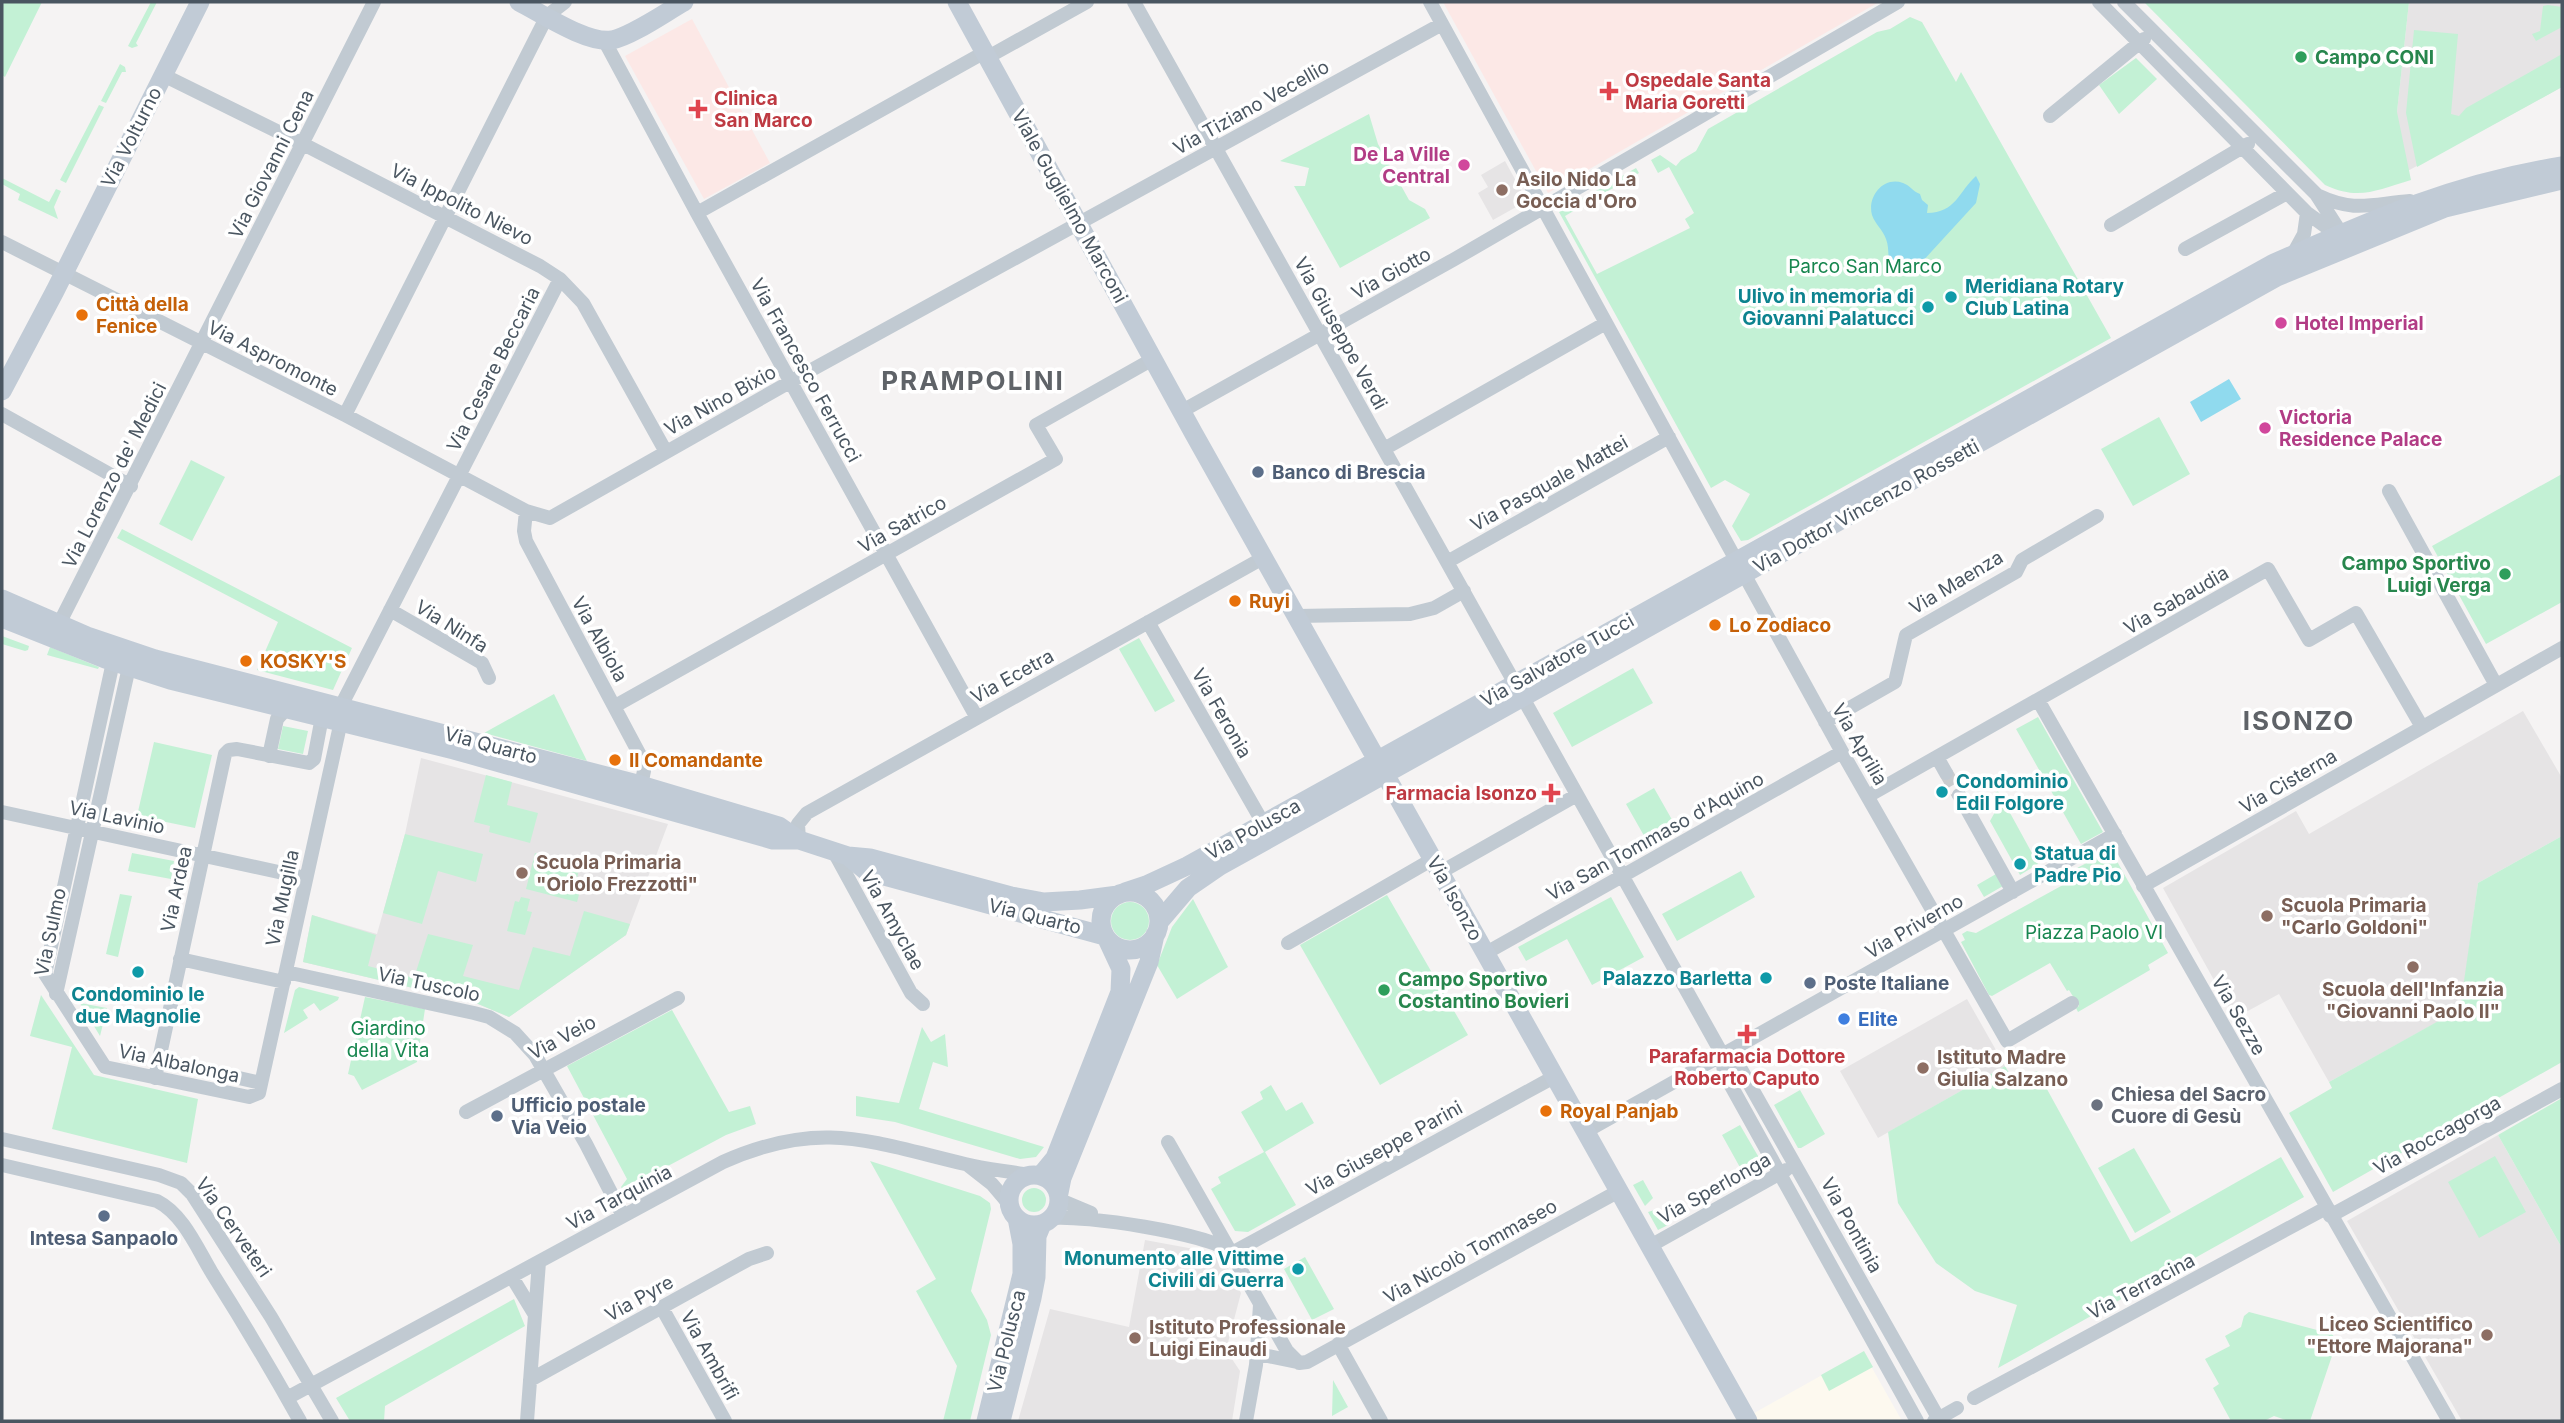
<svg xmlns="http://www.w3.org/2000/svg" width="2564" height="1423" font-family="Inter,sans-serif">
<style>
.commercial{fill:#fdf9ef}
.education{fill:#e6e4e5}
.medical{fill:#fce8e6}
.green{fill:#c3f1d5}
.water{fill:#90daee}
.lines{fill:none;stroke-linecap:round;stroke-linejoin:round}
.street-tunnel{stroke:#caccce;stroke-width:14;stroke-dasharray:14 7;stroke-linecap:butt}
.street{stroke:#c1cad2;stroke-width:14}
.secondary{stroke:#c1cbd6;stroke-width:19}
.leisure-dot{fill:#2e9e5b;stroke:#fff;stroke-width:2.5}
.health-dot{fill:#e0444e;stroke:#fff;stroke-width:2.5}
.hotel-dot{fill:#d1479c;stroke:#fff;stroke-width:2.5}
.education-dot{fill:#8d6e63;stroke:#fff;stroke-width:2.5}
.culture-dot{fill:#0f9aa8;stroke:#fff;stroke-width:2.5}
.food-dot{fill:#e8710a;stroke:#fff;stroke-width:2.5}
.service-dot{fill:#5c6f8a;stroke:#fff;stroke-width:2.5}
.shop-dot{fill:#3f7fe0;stroke:#fff;stroke-width:2.5}
.worship-dot{fill:#6b7280;stroke:#fff;stroke-width:2.5}
.labels{text-anchor:middle;stroke-width:7;stroke-linejoin:round;paint-order:stroke}
.leisure-label{font-size:19px;font-weight:bold;fill:#27864d;stroke:#fff;text-anchor:start}
.health-label{font-size:19px;font-weight:bold;fill:#be3a42;stroke:#fff;text-anchor:start}
.street-label{font-size:19px;fill:#4a5661;stroke:#fff}
.hotel-label{font-size:19px;font-weight:bold;fill:#b23c85;stroke:#fff;text-anchor:start}
.education-label{font-size:19px;font-weight:bold;fill:#785e54;stroke:#fff;text-anchor:start}
.park-label{font-size:19px;fill:#17864f;stroke:#fff}
.culture-label{font-size:19px;font-weight:bold;fill:#0d838f;stroke:#fff;text-anchor:start}
.food-label{font-size:19px;font-weight:bold;fill:#c56008;stroke:#fff;text-anchor:start}
.service-label{font-size:19px;font-weight:bold;fill:#4e5e75;stroke:#fff;text-anchor:start}
.shop-label{font-size:19px;font-weight:bold;fill:#366cbe;stroke:#fff;text-anchor:start}
.worship-label{font-size:19px;font-weight:bold;fill:#5b616d;stroke:#fff;text-anchor:start}
.district-label{font-size:26px;font-weight:bold;letter-spacing:2px;fill:#5f6368;stroke:#fff}
</style>
<rect width="100%" height="100%" fill="#f5f3f3"/>
<path class="commercial" d="M1863 1352 1902 1421H1740Z"/>
<path class="education" d="M2409 2H2562V87L2380 186 2397 112Z
M1505 161 1527 201 1493 220 1478 193 1488 187 1481 175Z
M2523 711 2562 778V836L2478 883 2461 1009 2329 1082 2279 994 2235 1018 2163 888 2296 811 2309 834Z
M421 758 668 824 626 935 509 1017 452 993 451 997 303 962 312 915 377 934 405 834Z
M1967 999 2005 1066 1878 1138 1840 1071Z
M2498 1135 2562 1248V1421H2462L2347 1221Z
M1145 1240 1205 1251 1220 1259 1228 1268 1241 1293 1226 1350 1240 1371 1232 1421H1018L1050 1309 1129 1327Z"/>
<path class="medical" d="M1443 2H1879L1548 193Z
M692 19 770 163 704 199 625 56Z"/>
<path class="green" d="M2 2H42L5 77 2 75Z
M151 2H157L136 43 138 46 132 48 128 46Z
M2144 2H2409L2397 112 2411 180C2376 190 2360 201 2325 185Z
M2548 5 2562 7V27L2536 41 2532 34 2540 31 2543 6Z
M1910 17 1922 22 1956 82 1961 72 2111 338 1748 540 1741 541 1732 526 1750 494 1725 480 1711 488 1559 212 1636 168 1639 173 1565 216 1597 274 1690 228 1685 219 1694 213 1669 167 1658 173 1651 160 1660 155 1676 166 1681 160 1696 151 1708 129 1877 32 1890 29Z
M2414 30 2458 34 2451 114 2459 116 2466 108 2562 54V87L2417 167 2406 113Z
M2136 58 2157 79 2119 114 2099 85Z
M120 64 125 67 126 72H122L106 103 101 101Z
M99 105 104 107 66 183 60 180Z
M1369 114 1378 144 1409 200 1425 209 1430 218 1340 268 1294 186H1305L1309 168 1280 161Z
M2 178 49 202 56 189 61 191 54 207 58 219 18 200 20 194 2 184Z
M2159 417 2190 474 2133 506 2101 449Z
M191 460 225 477 192 541 159 524Z
M2562 474V602L2486 644 2432 546Z
M122 529 352 648 333 690 257 670 278 622 117 538Z
M2 636 29 646 28 650 25 651 2 644Z
M1139 638 1175 701 1155 712 1119 649Z
M50 647 99 667 98 669 47 655Z
M1633 668 1653 703 1572 747 1553 713Z
M554 694 587 761 484 733Z
M2038 717 2103 832 2081 844 2016 729Z
M283 726 308 731 303 754 278 749Z
M154 742 212 755 195 828 137 816Z
M486 775 512 782 507 805 538 813 530 843 489 832 490 826 474 822Z
M1654 788 1675 825 1647 841 1626 804Z
M1998 791 2038 864 2020 875 1990 821 1995 812 1988 797Z
M405 834 483 854 476 882 438 871 422 924 383 913Z
M2562 836V1062L2333 1192 2289 1113 2332 1088 2329 1082 2460 1009 2478 883Z
M2108 852 2113 854 2168 953 2148 965 2150 970 2078 1012 2076 1008 2079 1006 2069 990 2067 991 2050 963 1992 996 1989 995 1961 942 1965 940 1962 934 1967 931 1976 933 2072 880 2075 869Z
M132 853 174 861 171 879 128 871Z
M535 853 580 865 577 878 583 880 577 902 526 889Z
M1741 871 1755 897 1677 941 1662 914Z
M1996 874 2003 886 1984 897 1977 885Z
M120 894 132 896 118 957 106 954Z
M1387 895 1468 1035 1380 1085 1300 945Z
M521 897 530 899 527 911 532 912 525 935 507 931 515 901 519 902Z
M1611 897 1644 957 1592 985 1567 939 1526 961 1518 947Z
M1193 899 1228 967 1177 999 1157 965 1172 927Z
M1111 921a19 19 0 1 1 38 0a19 19 0 1 1-38 0Z
M584 911 630 924 626 935 509 1017 452 993 451 997 303 962 312 915 376 935 368 966 414 978 428 934 473 945 463 976 519 990 533 947 570 956Z
M299 987 339 997 338 1000 320 1011 314 1003 303 1010 308 1018 284 1033 295 990Z
M41 995 94 1075 198 1099 187 1163 52 1129 72 1047 30 1036Z
M365 997 425 1009 417 1062 362 1090 354 1076 348 1074Z
M80 1003 107 1008 100 1036Z
M672 1010 729 1112 750 1106 756 1124 726 1135 623 1190 621 1187 627 1179 567 1066Z
M922 1027 931 1042 945 1034 948 1067 933 1062 919 1109 1044 1147 1036 1157 1020 1159 895 1122 856 1116V1096L899 1103Z
M2005 1066 2015 1083 2037 1071 2131 1242 2281 1157 2304 1197 1998 1368 2017 1305 1975 1291 1936 1263 1898 1203 1888 1132Z
M1271 1085 1286 1111 1302 1102 1314 1123 1265 1152 1296 1205 1248 1232 1235 1231 1211 1189 1221 1183 1218 1177 1264 1152 1241 1112 1263 1099 1260 1092Z
M1800 1090 1825 1134 1801 1148H1798L1774 1105Z
M2562 1098V1248L2498 1135Z
M1740 1125 1765 1168 1747 1180 1722 1135Z
M2134 1148 2171 1212 2135 1233 2098 1168Z
M2495 1156 2526 1212 2479 1238 2448 1182Z
M870 1161 980 1196 990 1203 991 1209 971 1291 987 1320 991 1335 970 1421H943L957 1366 916 1291 936 1279Z
M1643 1180 1653 1198 1645 1206 1633 1185Z
M1022 1200a12 12 0 1 1 24 0a12 12 0 1 1-24 0Z
M1658 1209 1668 1225 1658 1230 1648 1212Z
M1305 1257 1334 1309 1312 1320 1284 1269Z
M514 1299 525 1326 385 1406 384 1421H350L336 1398Z
M2249 1312 2332 1334 2337 1341 2310 1421H2289L2274 1416 2264 1421H2231L2213 1388 2219 1384 2205 1359 2230 1346 2225 1336 2241 1327 2244 1316Z
M1864 1351 1873 1367 1829 1391 1821 1375Z
M1333 1380 1348 1407 1332 1416Z"/>
<path class="water" d="M1976 176 1980 184 1976 203 1910 275 1891 270C1887 262 1890 249 1886 239 1883 230 1875 224 1872 215 1867 197 1883 176 1903 183 1911 186 1912 191 1920 194L1922 200 1928 205 1927 213C1956 213 1959 191 1976 176Z
M2229 379 2241 399 2201 422 2190 402Z"/>
<g class="lines">
<path class="street-tunnel" d="M1946 773 1959 795"/>
<path class="street" d="M1134 2 1722 1054 1724 1073 1917 1421
M1430 2 1736 560
M2099 2 2307 213 2332 231 2341 233
M2124 2 2316 194 2341 233
M604 40 697 213 977 718
M988 57 1087 2
M163 75 303 144 540 266 560 279 583 303 666 452
M2050 116 2144 39
M2317 195C2355 213 2371 204 2410 201
M697 213 985 52
M2111 225 2248 144
M2 242 345 415 526 511 550 518 804 374 1442 24
M2185 249 2287 193
M2293 254 2304 234 2307 213
M1182 411 1453 260 1898 2
M2 414 131 486
M345 415 547 16 565 2
M1384 449 1606 323
M2389 491 2496 685
M526 511 524 531 526 541 641 757 644 771 641 785
M1447 562 1669 437
M1744 574 1842 752 2007 1041 2072 1003
M390 610 482 663 489 678
M1297 616 1410 614 1434 608 1464 591
M1148 622 1263 823
M59 624 374 2
M113 662 45 974 105 1067 249 1097 259 1093 341 721
M2038 700 2449 1421
M341 706 560 279
M615 706 1056 459 1036 425 1153 359
M1825 722 1895 682 1906 635 2016 572 2022 560 2097 516
M269 756 277 719 287 708
M1937 757 1946 773
M1959 795 2013 892
M1868 796 2268 569 2309 640 2356 613 2422 727
M2 812 306 878
M799 840 798 824 807 813 1263 558
M834 852 911 993 923 1004
M1441 872 1577 795
M2143 886 2562 648
M1288 943 1433 859
M1486 953 1842 752
M180 959 284 982
M286 972 474 1013 489 1017 515 1033 535 1055 586 1144 623 1216
M56 994 129 667
M1722 1054 1738 1064 1940 1421
M159 1060 261 1083
M155 1078 225 754 229 750 237 749 309 763 314 759 322 717
M466 1112 678 998
M1585 1132 2115 834
M2 1139 159 1175 181 1183 192 1194 271 1317 332 1421
M1168 1142 1287 1351 1299 1363 1307 1362 1619 1191
M2 1165 157 1201C183 1214 197 1248 212 1273 243 1322 272 1371 300 1421
M969 1166 992 1184 1009 1204
M1060 1200 1091 1213
M2330 1216 2562 1089
M1052 1218C1083 1215 1208 1233 1231 1252
M1650 1246 1786 1170
M1232 1253 1554 1077
M512 1277 535 1315
M662 1308 725 1421
M1338 1344 1381 1421
M1258 1354 1297 1362
M530 1380 749 1259 767 1253
M287 1398 723 1162C820 1119 868 1141 965 1164 985 1169 1008 1171 1029 1175
M1974 1398 2326 1208
M527 1421 539 1262
M1246 1421 1256 1365 1260 1305
M1934 1421 1957 1408"/>
<path class="secondary" d="M519 2C541 13 587 44 612 40 632 36 666 12 684 2
M957 2 1194 434 1748 1421
M2 391 55 291 200 2
M2 599 87 636 155 659 641 785 779 826 799 840 848 856 870 858 1011 896 1044 902 1080 900 1118 895
M2 618 105 659 170 680 454 750 773 840H799
M848 856 866 871 1105 936
M1125 892 1146 885 1187 866 2272 264C2371 220 2454 183 2562 166
M1101 921a29 29 0 1 1 58 0a29 29 0 1 1-58 0Z
M1159 922 1188 888 1220 866 2277 277 2445 208 2562 180
M1009 1200a25 25 0 1 1 50 0a25 25 0 1 1-50 0Z
M1041 1175 1055 1158 1120 992 1121 969 1107 939
M1059 1193 1062 1178 1149 962 1155 935
M986 1421 1022 1274V1244L1017 1218
M1001 1421 1032 1298 1036 1277 1037 1236 1042 1224"/>
</g>
<g class="leisure-dot">
<circle cx="2301" cy="57" r="7"/>
<circle cx="2505" cy="574" r="7"/>
<circle cx="1384" cy="990" r="7"/>
</g>
<g class="health-dot">
<path d="M1605.5 80.5h7v7h7v7h-7v7h-7v-7h-7v-7h7z"/>
<path d="M694.5 98.5h7v7h7v7h-7v7h-7v-7h-7v-7h7z"/>
<path d="M1547.5 782.5h7v7h7v7h-7v7h-7v-7h-7v-7h7z"/>
<path d="M1743.5 1023.5h7v7h7v7h-7v7h-7v-7h-7v-7h7z"/>
</g>
<g class="hotel-dot">
<circle cx="1464" cy="165" r="7"/>
<circle cx="2281" cy="323" r="7"/>
<circle cx="2265" cy="428" r="7"/>
</g>
<g class="education-dot">
<circle cx="1502" cy="190" r="7"/>
<circle cx="522" cy="873" r="7"/>
<circle cx="2267" cy="916" r="7"/>
<circle cx="2413" cy="967" r="7"/>
<circle cx="1923" cy="1068" r="7"/>
<circle cx="2487" cy="1335" r="7"/>
<circle cx="1135" cy="1338" r="7"/>
</g>
<g class="culture-dot">
<circle cx="1951" cy="297" r="7"/>
<circle cx="1928" cy="307" r="7"/>
<circle cx="1942" cy="792" r="7"/>
<circle cx="2020" cy="864" r="7"/>
<circle cx="138" cy="972" r="7"/>
<circle cx="1766" cy="978" r="7"/>
<circle cx="1298" cy="1269" r="7"/>
</g>
<g class="food-dot">
<circle cx="82" cy="315" r="7"/>
<circle cx="1235" cy="601" r="7"/>
<circle cx="1715" cy="625" r="7"/>
<circle cx="246" cy="661" r="7"/>
<circle cx="615" cy="760" r="7"/>
<circle cx="1546" cy="1111" r="7"/>
</g>
<g class="service-dot">
<circle cx="1258" cy="472" r="7"/>
<circle cx="1810" cy="983" r="7"/>
<circle cx="497" cy="1116" r="7"/>
<circle cx="104" cy="1216" r="7"/>
</g>
<circle class="shop-dot" cx="1844" cy="1019" r="7"/>
<circle class="worship-dot" cx="2097" cy="1105" r="7"/>
<g class="labels">
<g class="leisure-label">
<text x="2315" y="64">Campo CONI</text>
<text x="2491" y="570" text-anchor="end">Campo Sportivo<tspan x="2491" dy="22">Luigi Verga</tspan></text>
<text x="1398" y="986">Campo Sportivo<tspan x="1398" dy="22">Costantino Bovieri</tspan></text>
</g>
<g class="health-label">
<text x="1625" y="87">Ospedale Santa<tspan x="1625" dy="22">Maria Goretti</tspan></text>
<text x="714" y="105">Clinica<tspan x="714" dy="22">San Marco</tspan></text>
<text x="1537" y="800" text-anchor="end">Farmacia Isonzo</text>
<text x="1747" y="1063" text-anchor="middle">Parafarmacia Dottore<tspan x="1747" dy="22">Roberto Caputo</tspan></text>
</g>
<g class="street-label">
<text transform="translate(1251 107) rotate(-29)" y="7">Via Tiziano Vecellio</text>
<text transform="translate(131 137) rotate(-63)" y="7">Via Volturno</text>
<text transform="translate(271 164) rotate(-63)" y="7">Via Giovanni Cena</text>
<text transform="translate(462 204) rotate(27)" y="7">Via Ippolito Nievo</text>
<text transform="translate(1070 206) rotate(61)" y="7">Viale Guglielmo Marconi</text>
<text transform="translate(1391 273) rotate(-29)" y="7">Via Giotto</text>
<text transform="translate(1341 333) rotate(61)" y="7">Via Giuseppe Verdi</text>
<text transform="translate(273 358) rotate(27)" y="7">Via Aspromonte</text>
<text transform="translate(493 369) rotate(-63)" y="7">Via Cesare Beccaria</text>
<text transform="translate(806 370) rotate(61)" y="7">Via Francesco Ferrucci</text>
<text transform="translate(720 400) rotate(-29)" y="7">Via Nino Bixio</text>
<text transform="translate(114 475) rotate(-63)" y="7">Via Lorenzo de' Medici</text>
<text transform="translate(1549 483) rotate(-29)" y="7">Via Pasquale Mattei</text>
<text transform="translate(1866 506) rotate(-29)" y="7">Via Dottor Vincenzo Rossetti</text>
<text transform="translate(902 524) rotate(-29)" y="7">Via Satrico</text>
<text transform="translate(1956 582) rotate(-31)" y="7">Via Maenza</text>
<text transform="translate(2176 600) rotate(-30)" y="7">Via Sabaudia</text>
<text transform="translate(452 626) rotate(32)" y="7">Via Ninfa</text>
<text transform="translate(600 639) rotate(61)" y="7">Via Albiola</text>
<text transform="translate(1557 660) rotate(-29)" y="7">Via Salvatore Tucci</text>
<text transform="translate(1012 676) rotate(-29)" y="7">Via Ecetra</text>
<text transform="translate(1222 713) rotate(60)" y="7">Via Feronia</text>
<text transform="translate(1860 744) rotate(60)" y="7">Via Aprilia</text>
<text transform="translate(491 745) rotate(15)" y="7">Via Quarto</text>
<text transform="translate(2288 781) rotate(-30)" y="7">Via Cisterna</text>
<text transform="translate(117 817) rotate(12)" y="7">Via Lavinio</text>
<text transform="translate(1253 829) rotate(-29)" y="7">Via Polusca</text>
<text transform="translate(1655 836) rotate(-29)" y="7">Via San Tommaso d'Aquino</text>
<text transform="translate(176 889) rotate(-78)" y="7">Via Ardea</text>
<text transform="translate(282 898) rotate(-78)" y="7">Via Mugilla</text>
<text transform="translate(1455 898) rotate(61)" y="7">Via Isonzo</text>
<text transform="translate(1035 916) rotate(14)" y="7">Via Quarto</text>
<text transform="translate(893 920) rotate(61)" y="7">Via Amyclae</text>
<text transform="translate(1914 926) rotate(-30)" y="7">Via Priverno</text>
<text transform="translate(50 932) rotate(-78)" y="7">Via Sulmo</text>
<text transform="translate(429 984) rotate(12)" y="7">Via Tuscolo</text>
<text transform="translate(2239 1015) rotate(60)" y="7">Via Sezze</text>
<text transform="translate(562 1037) rotate(-28)" y="7">Via Veio</text>
<text transform="translate(179 1063) rotate(12)" y="7">Via Albalonga</text>
<text transform="translate(2437 1135) rotate(-29)" y="7">Via Roccagorga</text>
<text transform="translate(1384 1148) rotate(-29)" y="7">Via Giuseppe Parini</text>
<text transform="translate(1714 1188) rotate(-29)" y="7">Via Sperlonga</text>
<text transform="translate(619 1197) rotate(-28)" y="7">Via Tarquinia</text>
<text transform="translate(1852 1225) rotate(61)" y="7">Via Pontinia</text>
<text transform="translate(234 1227) rotate(55)" y="7">Via Cerveteri</text>
<text transform="translate(1470 1251) rotate(-29)" y="7">Via Nicolò Tommaseo</text>
<text transform="translate(2141 1286) rotate(-28)" y="7">Via Terracina</text>
<text transform="translate(639 1298) rotate(-29)" y="7">Via Pyre</text>
<text transform="translate(1006 1341) rotate(-76)" y="7">Via Polusca</text>
<text transform="translate(710 1355) rotate(61)" y="7">Via Ambrifi</text>
</g>
<g class="hotel-label">
<text x="1450" y="161" text-anchor="end">De La Ville<tspan x="1450" dy="22">Central</tspan></text>
<text x="2295" y="330">Hotel Imperial</text>
<text x="2279" y="424">Victoria<tspan x="2279" dy="22">Residence Palace</tspan></text>
</g>
<g class="education-label">
<text x="1516" y="186">Asilo Nido La<tspan x="1516" dy="22">Goccia d'Oro</tspan></text>
<text x="536" y="869">Scuola Primaria<tspan x="536" dy="22">"Oriolo Frezzotti"</tspan></text>
<text x="2281" y="912">Scuola Primaria<tspan x="2281" dy="22">"Carlo Goldoni"</tspan></text>
<text x="2413" y="996" text-anchor="middle">Scuola dell'Infanzia<tspan x="2413" dy="22">"Giovanni Paolo II"</tspan></text>
<text x="1937" y="1064">Istituto Madre<tspan x="1937" dy="22">Giulia Salzano</tspan></text>
<text x="2473" y="1331" text-anchor="end">Liceo Scientifico<tspan x="2473" dy="22">"Ettore Majorana"</tspan></text>
<text x="1149" y="1334">Istituto Professionale<tspan x="1149" dy="22">Luigi Einaudi</tspan></text>
</g>
<g class="park-label">
<text x="1865" y="273">Parco San Marco</text>
<text x="2094" y="939">Piazza Paolo VI</text>
<text x="388" y="1035">Giardino<tspan x="388" dy="22">della Vita</tspan></text>
</g>
<g class="culture-label">
<text x="1965" y="293">Meridiana Rotary<tspan x="1965" dy="22">Club Latina</tspan></text>
<text x="1914" y="303" text-anchor="end">Ulivo in memoria di<tspan x="1914" dy="22">Giovanni Palatucci</tspan></text>
<text x="1956" y="788">Condominio<tspan x="1956" dy="22">Edil Folgore</tspan></text>
<text x="2034" y="860">Statua di<tspan x="2034" dy="22">Padre Pio</tspan></text>
<text x="1752" y="985" text-anchor="end">Palazzo Barletta</text>
<text x="138" y="1001" text-anchor="middle">Condominio le<tspan x="138" dy="22">due Magnolie</tspan></text>
<text x="1284" y="1265" text-anchor="end">Monumento alle Vittime<tspan x="1284" dy="22">Civili di Guerra</tspan></text>
</g>
<g class="food-label">
<text x="96" y="311">Città della<tspan x="96" dy="22">Fenice</tspan></text>
<text x="1249" y="608">Ruyi</text>
<text x="1729" y="632">Lo Zodiaco</text>
<text x="260" y="668">KOSKY'S</text>
<text x="629" y="767">Il Comandante</text>
<text x="1560" y="1118">Royal Panjab</text>
</g>
<g class="service-label">
<text x="1272" y="479">Banco di Brescia</text>
<text x="1824" y="990">Poste Italiane</text>
<text x="511" y="1112">Ufficio postale<tspan x="511" dy="22">Via Veio</tspan></text>
<text x="104" y="1245" text-anchor="middle">Intesa Sanpaolo</text>
</g>
<g class="shop-label">
<text x="1858" y="1026">Elite</text>
</g>
<g class="worship-label">
<text x="2111" y="1101">Chiesa del Sacro<tspan x="2111" dy="22">Cuore di Gesù</tspan></text>
</g>
<g class="district-label">
<text x="973" y="390">PRAMPOLINI</text>
<text x="2299" y="730">ISONZO</text>
</g>
</g>
<rect width="2564" height="1423" fill="none" stroke="#4a5661" stroke-width="7"/>
</svg>
